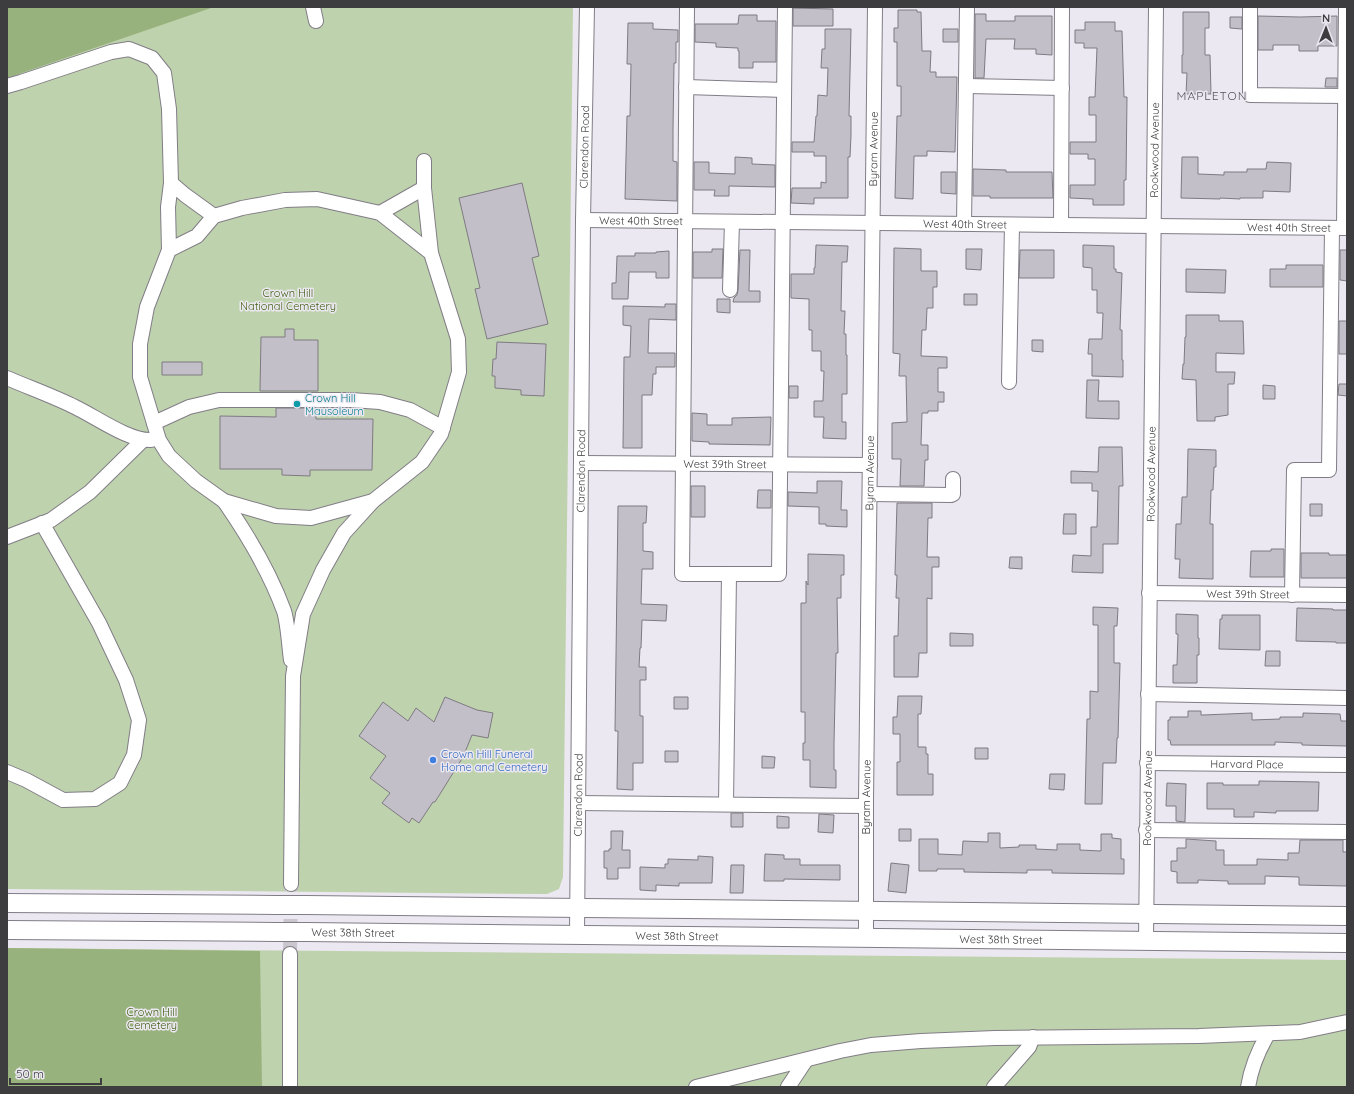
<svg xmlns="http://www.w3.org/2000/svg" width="1354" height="1094" font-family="Quicksand,sans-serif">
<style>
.green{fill:#bfd2ae}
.forest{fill:#98b27d}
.building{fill:#c3bfc8;stroke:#7e7a82}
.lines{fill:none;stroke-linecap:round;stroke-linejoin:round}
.minor-tunnel{stroke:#c9c6cd;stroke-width:14;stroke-dasharray:14 7;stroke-linecap:butt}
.minor-casing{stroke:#817d86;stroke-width:16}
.major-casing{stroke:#817d86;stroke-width:20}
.minor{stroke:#fff;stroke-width:14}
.major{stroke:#fff;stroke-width:18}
.major-bridge-casing{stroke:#817d86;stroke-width:20;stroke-linecap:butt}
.major-bridge{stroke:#fff;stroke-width:18}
.culture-dot{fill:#0f9aa8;stroke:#ece8f1;stroke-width:1.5}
.shop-dot{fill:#3f7fe0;stroke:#ece8f1;stroke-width:1.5}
.labels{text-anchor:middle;stroke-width:3;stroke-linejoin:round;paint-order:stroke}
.street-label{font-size:11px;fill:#3d3c3f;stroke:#ece8f1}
.park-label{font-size:11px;fill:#3f5e10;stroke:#ece8f1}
.culture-label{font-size:11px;fill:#0d838f;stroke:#ece8f1;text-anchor:start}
.shop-label{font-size:11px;fill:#366cbe;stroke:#ece8f1;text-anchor:start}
.neighbourhood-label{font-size:12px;letter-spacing:1px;fill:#555259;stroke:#ece8f1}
</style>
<rect width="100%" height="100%" fill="#ece8f1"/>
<path class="green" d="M7 7H573L563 877 559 889 547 894 7 889Z
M7 948 1347 960V1087H7Z"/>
<path class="forest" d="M7 7H214L7 78Z
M7 948 260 951 262 1087H7Z"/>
<path class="building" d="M793 8 833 9V26H793Z
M898 10H917V12H921L922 51H931L930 72H936V77H957L955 152 927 151V156H914L913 199 895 198 897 116H901V86H897V42H894V28H898Z
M1183 12H1209V28H1205V55H1210L1211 94H1186L1187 73H1182V55H1183Z
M975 14H986V21H1015V16H1052V55L1036 54V49H1014L1015 39H986L984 78H975Z
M739 15H757V21H776V62H753V68H739V51H738V48L716 47V43L695 42V24H738Z
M1258 16 1300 17 1337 16V46H1318V51H1299V45H1273V50H1258Z
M1230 17H1242V29L1230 28Z
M1085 22H1115V31H1122L1124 97H1127L1126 180H1124V205H1093V199L1070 198V185H1095V159H1088V154H1070V142H1096V115H1089V97H1095L1097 48H1084V43H1075V30H1085Z
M628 23H653V29L678 30V42H676V63H674L673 129V161L677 162V201L625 199 627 116H630L631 64H627Z
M825 29H851L849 116H851V135L850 157H848V198H814V204L791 203 792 188H821V182L826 183V156H814V152H792V142H814L816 116H817L818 95 827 96 828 68H821L822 49H825Z
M943 29H958V42H943Z
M1326 78H1337V87H1325Z
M735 157 752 158V164L775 165V187L729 186V196H714L715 190H694V162H709V173L735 174Z
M1182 157H1198V174L1224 175V172H1247V169H1266L1267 162 1291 163 1290 192 1263 191V198H1240V199L1220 198V199L1181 198Z
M973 169 1006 170V172H1052L1053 198H990V196H973Z
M941 172H956V194L941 193Z
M522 183 539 256 532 258 548 324 487 339 475 289 480 288 459 198Z
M816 245 848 246 847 262H842L841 311H845L844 334H846V355H847V394H842V422H846V439L823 438 824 417H814V401H823L824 371H821V351H812V330H809V299L791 298V274H814V268H815Z
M1083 245 1114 246V269H1116V272L1122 273 1120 330H1122V360H1123V377L1092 376V354H1088L1089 339H1102L1103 313H1097V290H1092V268L1083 267Z
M894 248 921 249V271H937V287H933V308H927L926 330H922L921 356 947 357V368H938V392H944V402H938V411H928V413H922L921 445H928V460H925L924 486H900L901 459H892V423L907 422 906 376H899L900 354 893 353Z
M712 249H723L722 278H693V252H712Z
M966 249H982L981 270 966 269Z
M740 250H750L749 291H760V302H733L734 298 737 295 738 290Z
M1020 250H1054V278H1019Z
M1340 250H1347V281L1340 280Z
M669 251V278H656V272H629L628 299H612V283H616L617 256H635V253H656V252Z
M1286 265H1323V287H1270V269H1286Z
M1186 269 1226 270 1225 293 1186 292Z
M964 294H977V305H964Z
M717 299H730V313L717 312Z
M665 304H676V320L649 319 648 353H675V367H656V374H653L652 395H642V448H623L624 357H630L631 326 623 325V306L665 307Z
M1186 315H1219V321H1243L1244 354 1216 353V372H1235L1234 384H1228V415L1215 417V421H1197L1196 380 1182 379 1183 364H1184L1185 337H1186Z
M1339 321H1347V354H1339Z
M285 329H294V340H318V391H260L261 337H285Z
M1032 340H1043V352L1032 351Z
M497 342 546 344 544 396 521 395V390L495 388V376H492L493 359H496Z
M162 362H202V375H162Z
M1087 380H1099L1098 401H1119V419L1086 418Z
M1339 384H1347V396L1338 395Z
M1263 385 1275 386V399H1263Z
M789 386H798V398H789Z
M276 408H314V411H316V419H373L372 470H310V476L282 475V469H220V416L276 417Z
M692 413 707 414V425H732V418L771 417 770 445 709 444V442L692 441Z
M1099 447H1122L1123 486H1119L1118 544H1103V573L1072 572 1073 555 1091 556V527H1097L1098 491H1092V483H1071V471L1098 472Z
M1188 449 1216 450V467H1214L1213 490H1211L1210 524H1213V579L1179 578 1180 559H1175L1176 524H1181L1182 497H1187Z
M817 481H842L841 510H847V527L826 526V524H819V507L788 506V492L817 493Z
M691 486H705V517H691Z
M758 490H771V508H757Z
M897 503H932V518H928L927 557H939V567H932V599L927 598V653H919L918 677H894V636H898L899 598H896L897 575H895Z
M1310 504H1322V516H1310Z
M618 506H647L646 523H643V551L653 552V569H642L641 604 667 605 666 621 642 620 641 648H640L639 667H646V680H640V716H643V763H633V790L617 789 618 731H615Z
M1064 514H1076V534H1063Z
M1271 549H1284V577H1250L1251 551H1271Z
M1301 553H1329V555H1347V578H1301Z
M808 554 844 555V575H841V598H837L838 653H836L834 743V770H836V788L810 787V760H803V743H805V712H801V603H806V581L808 585Z
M1010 557H1022V569L1009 568Z
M1093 607 1118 608 1117 626H1114V663H1120L1118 738H1117L1116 763H1103L1102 804H1085L1087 719H1090V691L1098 692V625H1093Z
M1297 608 1333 609V610H1347V643H1336V642L1296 641Z
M1176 614 1198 615V638H1199V655H1197V683H1173V665H1177L1178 634H1176Z
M1222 615H1260V650L1219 649 1220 619H1222Z
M950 633 973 634V646H950Z
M1266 651H1280V666H1265Z
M898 696H922L921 714H918V747H926V754H928V774H933V795H897V762H900V734H893V717H897Z
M445 697 477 710 493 713 488 738 472 735 463 757 435 802H433L419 823 412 818 409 823 382 803 390 793 370 778 386 756 359 736 383 702 408 721 416 708 434 722Z
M674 697H688V709H674Z
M1188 711H1201V715H1203L1252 713V720L1280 719V717H1303V713L1340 714 1341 721H1347V746L1302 745V743L1275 742V745H1171L1170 740H1168V720H1170V717H1188Z
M975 748H988V759H975Z
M665 751H678V762H665Z
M762 756 775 757 774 768H762Z
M1050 774H1065L1064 790 1049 789Z
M1259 781 1319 782 1318 811H1276V813L1254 812V817H1234V809H1207V783H1223V785H1259Z
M1167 783 1186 784 1185 822 1176 821V806H1166Z
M731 813H743V827H731Z
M819 814 834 815 833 833 818 832Z
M777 816 789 817V828H777Z
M899 829H911V841H899Z
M611 831H623L622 850H630V868H618V879H607V868H604V851H609V849H611Z
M988 833H1000V848L1019 847V845H1036V849L1057 850V844H1080V850L1101 851V834H1112V838L1121 839V859H1124V874L1052 873V870H1027V873L964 872V869H937V871H919V839H938V854L962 855 963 841 988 842Z
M1186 839 1216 841V850H1224V865H1257V859L1288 860V853H1299L1300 840H1343V852H1347V886L1299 885V877L1265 876V884H1228V881L1198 880V883H1177V872L1171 871V861H1177V848H1186Z
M765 854 784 855V859H800V865H840V880L784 879V881H764Z
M698 856 713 857 712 883H679V886L656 885V891L640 890V867L665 868V864H668V859L698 860Z
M891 863 909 865 906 893 888 891Z
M731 865H744L743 893H730Z"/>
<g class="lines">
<path class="minor-tunnel" d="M290 954 291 884"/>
<g class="minor-casing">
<g id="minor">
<path d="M313 7 316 21"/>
<path d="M687 7 682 574H779L785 7"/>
<path d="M1250 7V95L1346 96"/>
<path d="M7 86 21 82 111 52 129 49 152 58 164 73 169 109 171 183"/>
<path d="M966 86 1062 88"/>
<path d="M686 87 783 90"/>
<path d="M424 161V188L431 253"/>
<path d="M317 199 380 213 431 253 458 339 459 372 441 434 422 462 373 501 311 518 276 516 224 501 196 481 169 456 159 440 140 377V344L147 307 169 250 197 236 214 216 242 208 285 200Z"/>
<path d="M380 213 424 188"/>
<path id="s1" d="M583 220 1347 228"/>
<path d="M964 224 967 7"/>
<path d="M1061 225 1062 7"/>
<path d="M1344 228 1346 7"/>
<path d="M169 250 168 207 171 183 185 195 214 216"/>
<path d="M730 290 732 222"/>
<path d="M7 378C30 388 53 396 75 407 96 417 129 441 151 440"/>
<path d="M1009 382 1012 225"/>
<path d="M154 423 189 407 219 400H351L380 402 410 410 443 428"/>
<path id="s2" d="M581 463 870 465"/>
<path d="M870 494 951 495 953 494V479"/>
<path d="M224 501C247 534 270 573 284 611 288 624 289 646 291 660"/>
<path d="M7 537 51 520 90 492 143 440"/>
<path id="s3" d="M1149 593 1347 595"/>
<path d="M1292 595 1294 470H1329L1332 228"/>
<path d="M1148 694 1347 698"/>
<path id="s4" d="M1147 763 1347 765"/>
<path d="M7 772 26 780 63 800 95 799 120 783 134 755 139 720 126 680 99 623 42 523"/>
<path d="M578 803 866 806"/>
<path d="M726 804 729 574"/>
<path d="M1146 830 1347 832"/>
<path d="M291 884 293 676 303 614 323 570 344 533 373 501"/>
<path id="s5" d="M577 935 583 220 587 7"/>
<path id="s6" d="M866 938V801L875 7"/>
<path id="s7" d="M1146 941 1156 7"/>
<path d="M290 1087V954"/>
<path d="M696 1087 840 1051 871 1045 921 1041 995 1038 1199 1036 1300 1032 1347 1022"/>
<path d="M788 1087 806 1060"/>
<path d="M994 1087 1029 1047 1033 1037"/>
<path d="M1248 1087C1251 1068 1258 1051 1268 1034"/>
</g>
</g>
<g class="major-casing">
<g id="major">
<path d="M7 903 276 905"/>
<path d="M306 905 1347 916"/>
<path d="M7 930 276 932"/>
<path id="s8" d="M306 932 1347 943"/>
</g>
</g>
<use href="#minor" class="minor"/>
<use href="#major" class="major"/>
<g class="major-bridge-casing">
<path id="major-bridge" d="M276 905H306
M276 932H306"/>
</g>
<use href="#major-bridge" class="major-bridge"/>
</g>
<circle class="culture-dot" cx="297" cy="404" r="4"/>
<circle class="shop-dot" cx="433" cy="760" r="4"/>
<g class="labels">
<g class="street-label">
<text dy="4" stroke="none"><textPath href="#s5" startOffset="788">Clarendon Road</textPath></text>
<text dy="4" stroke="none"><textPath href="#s6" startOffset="789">Byram Avenue</textPath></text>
<text dy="4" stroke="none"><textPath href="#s7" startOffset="791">Rookwood Avenue</textPath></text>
<text dy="4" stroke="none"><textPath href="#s1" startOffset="58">West 40th Street</textPath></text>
<text dy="4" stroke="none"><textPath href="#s1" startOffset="382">West 40th Street</textPath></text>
<text dy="4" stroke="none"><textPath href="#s1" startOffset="706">West 40th Street</textPath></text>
<text dy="4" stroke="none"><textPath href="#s2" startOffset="144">West 39th Street</textPath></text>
<text dy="4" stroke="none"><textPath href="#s5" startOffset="464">Clarendon Road</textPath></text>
<text dy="4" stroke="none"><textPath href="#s6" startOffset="465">Byram Avenue</textPath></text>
<text dy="4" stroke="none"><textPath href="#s7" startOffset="467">Rookwood Avenue</textPath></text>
<text dy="4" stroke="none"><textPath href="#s3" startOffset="99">West 39th Street</textPath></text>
<text dy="4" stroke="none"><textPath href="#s4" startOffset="100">Harvard Place</textPath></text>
<text dy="4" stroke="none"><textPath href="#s5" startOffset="140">Clarendon Road</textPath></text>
<text dy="4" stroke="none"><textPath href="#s6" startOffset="141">Byram Avenue</textPath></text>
<text dy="4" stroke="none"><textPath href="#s7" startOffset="143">Rookwood Avenue</textPath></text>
<text dy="4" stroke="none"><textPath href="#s8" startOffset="47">West 38th Street</textPath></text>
<text dy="4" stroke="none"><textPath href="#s8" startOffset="371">West 38th Street</textPath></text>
<text dy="4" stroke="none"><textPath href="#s8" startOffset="695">West 38th Street</textPath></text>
</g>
<g class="park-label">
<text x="288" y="297">Crown Hill<tspan x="288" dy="13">National Cemetery</tspan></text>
<text x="152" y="1016">Crown Hill<tspan x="152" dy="13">Cemetery</tspan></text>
</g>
<g class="culture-label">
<text x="305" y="402">Crown Hill<tspan x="305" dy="13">Mausoleum</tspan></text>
</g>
<g class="shop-label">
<text x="441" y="758">Crown Hill Funeral<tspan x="441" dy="13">Home and Cemetery</tspan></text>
</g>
<g class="neighbourhood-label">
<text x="1212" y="100">MAPLETON</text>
</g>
</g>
<rect width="1354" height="1094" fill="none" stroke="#3d3c3f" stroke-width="16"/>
<g transform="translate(1326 28) rotate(1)" stroke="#ece8f1" stroke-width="3" paint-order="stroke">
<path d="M0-3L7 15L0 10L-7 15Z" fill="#3d3c3f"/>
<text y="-6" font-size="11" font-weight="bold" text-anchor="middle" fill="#3d3c3f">N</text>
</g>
<path d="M10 1078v6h91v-6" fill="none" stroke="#3d3c3f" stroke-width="2"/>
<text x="16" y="1078" font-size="12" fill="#3d3c3f" stroke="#ece8f1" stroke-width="3" paint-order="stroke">50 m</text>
</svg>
